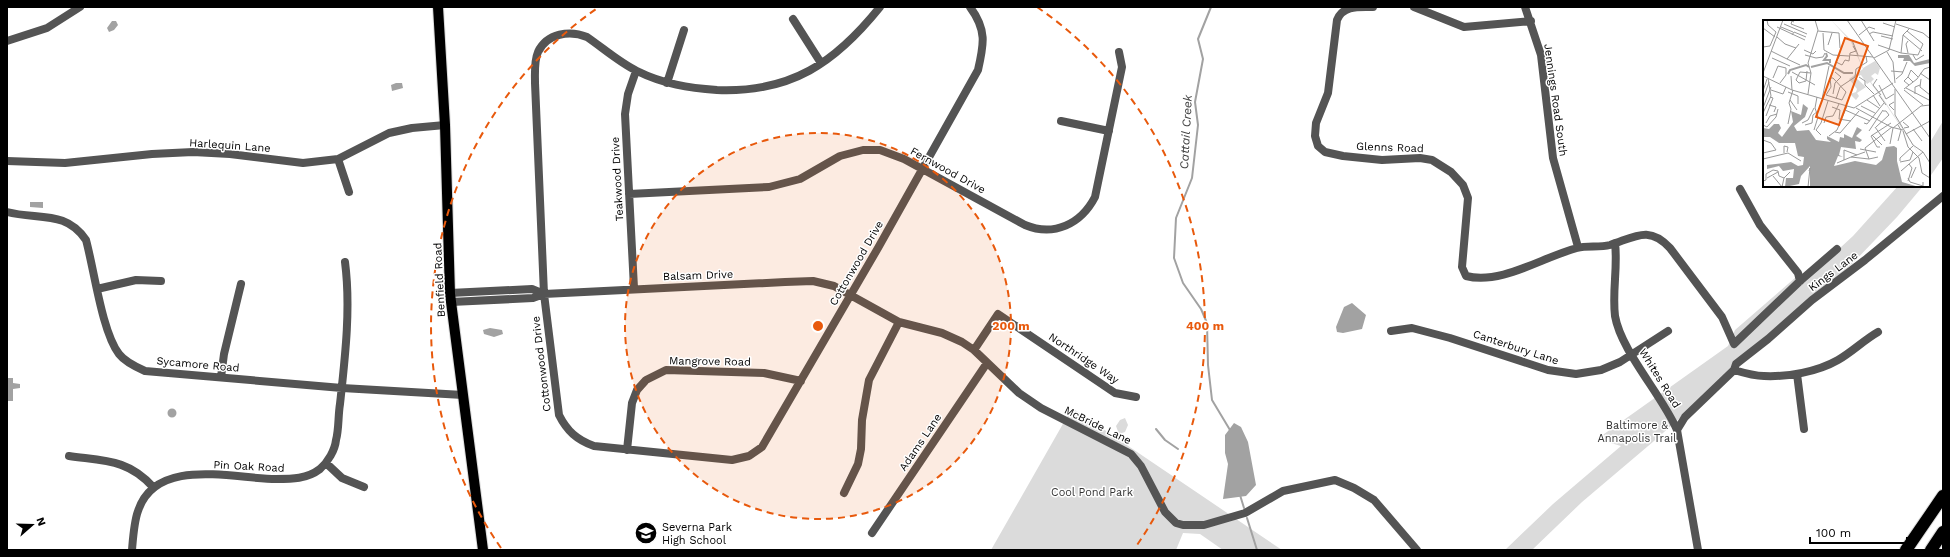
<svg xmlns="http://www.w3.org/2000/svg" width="1950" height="557" font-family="'Work Sans',sans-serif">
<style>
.green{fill:#dbdbdb}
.water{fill:#a2a2a2}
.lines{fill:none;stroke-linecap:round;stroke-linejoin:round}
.stream{stroke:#a2a2a2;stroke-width:2}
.major-casing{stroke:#dbdbdb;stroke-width:12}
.highway-casing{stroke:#dbdbdb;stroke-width:14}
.minor{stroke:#545454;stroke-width:8}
.major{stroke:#000;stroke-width:10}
.highway{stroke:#000;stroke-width:12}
.ring{fill:none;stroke:#e8590c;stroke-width:2;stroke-dasharray:7 5}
.labels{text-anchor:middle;stroke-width:3;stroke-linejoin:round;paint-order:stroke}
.street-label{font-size:11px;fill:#000;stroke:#fff}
.park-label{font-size:11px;fill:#323232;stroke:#fff}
.poi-label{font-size:11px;fill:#000;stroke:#fff;text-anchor:start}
.water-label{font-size:12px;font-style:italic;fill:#434343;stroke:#fff}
.inset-river{fill:none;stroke:#a2a2a2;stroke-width:2}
.inset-road{fill:none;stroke:#999;stroke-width:1}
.view{fill:#e8590c;fill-opacity:0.15;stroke:#e8590c;stroke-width:2}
.inset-edge{fill:none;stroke:#000;stroke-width:2}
.centre{fill:#e8590c;stroke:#fff;stroke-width:2}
.ring-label{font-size:12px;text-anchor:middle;font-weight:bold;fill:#e8590c;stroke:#fff;stroke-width:3;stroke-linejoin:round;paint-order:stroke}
</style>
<rect width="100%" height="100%" fill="#fff"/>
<path class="green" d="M1943 121V158L1929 178V144Z
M1898 186H1923L1897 217 1851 265 1654 441 1582 502 1532 550H1505L1553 504 1621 446 1597 439 1728 346 1735 330 1796 277 1801 284 1853 236Z
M1072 408 1282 550H1223L1200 534 1183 533 1176 550H991Z
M1125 418 1128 425 1125 432 1119 434 1116 426 1120 420Z"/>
<path class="water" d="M112 21H116L118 25 114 30 109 32 107 28Z
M396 83H402L403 88 392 91 391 85Z
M30 202H43V208L30 207Z
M1352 303 1366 315 1362 329 1343 333 1337 332 1336 327 1344 307Z
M490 328 502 330 503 334 494 337 484 334 483 330Z
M7 378H13V383L20 384V388L13 389V401H7Z
M167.5 413a4.5 4.5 0 1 1 9 0a4.5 4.5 0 1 1-9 0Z
M1234 423 1241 427 1248 442 1256 485 1246 496 1223 499 1228 464 1225 453V435Z"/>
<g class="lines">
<path class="stream" d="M1211 7 1198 39 1203 59 1195 102 1198 125 1192 178 1176 218 1174 258 1183 283 1201 309 1207 323 1208 365 1212 400 1230 430
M1156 429 1165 440 1178 449
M1240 495 1244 508
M1247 518 1257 550"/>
<g class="major-casing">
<path id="major" d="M438 7 445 125 450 294 483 550"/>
</g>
<g class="highway-casing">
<path id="highway" d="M1906 550 1943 496
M1931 550 1943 532"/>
</g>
<path class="minor" d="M880 7C835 63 791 93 717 90 689 88 663 84 637 71 620 63 603 48 587 37 570 30 547 33 538 52 534 61 535 73 535 83L544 294 559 415C567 431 577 440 594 446L732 460 749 456 762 447 878 248 978 70C984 44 987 30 970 7
M1373 7C1359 7 1343 5 1337 20L1328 93 1316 123 1315 136 1318 146 1325 152 1343 156 1382 160 1420 158 1432 160 1451 172 1463 185 1468 198 1462 267 1466 276C1502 285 1542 257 1577 248 1587 245 1599 248 1610 245 1635 237 1649 225 1670 248L1722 317 1734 344 1800 281 1837 249
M1414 7 1464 27 1531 21
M1525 7 1541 55 1553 158 1578 247
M793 19 821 63
M7 41 47 28 80 7
M667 83 684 30
M1061 121 1109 131
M338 159 349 192
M7 161 65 163 152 154 193 152 230 154 303 163 338 159 389 133 412 128 445 125
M1740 189 1760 225 1798 273 1800 281
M629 194 769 187 800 179 840 156 863 150H880L904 159 1025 225C1054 237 1081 224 1095 197L1122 67 1119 52
M7 212C38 220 66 210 86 240 94 269 102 332 119 354 125 362 136 367 145 371L342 388 463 395
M1615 243C1618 267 1612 291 1615 316 1621 351 1662 395 1677 430L1698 550
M634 288 625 114 628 94 636 71
M97 289 136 280 161 281
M450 293 532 289 544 294
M451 302 533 298 544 294 785 282 813 281 834 286 899 322 942 333 962 342 974 350 1019 393 1041 408 1131 454 1141 466 1165 512 1176 523 1183 525H1204L1245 513 1283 491 1335 480 1354 488 1374 500 1417 550
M1391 331 1412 328 1450 338 1548 370 1576 374 1601 370 1620 362 1668 331
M974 350 998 314 1115 393 1136 397
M1734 370C1744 373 1754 376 1764 376 1788 377 1817 372 1838 360 1852 352 1864 340 1878 332
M1797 374 1804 429
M221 377 224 354 241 284
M1677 430 1685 417 1734 370 1736 364 1768 339 1812 300 1865 260 1943 196
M627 450 632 403 637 390 646 380 666 370 764 373 801 381
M69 456C104 461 128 459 153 487
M326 463 342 478 364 487
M844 493 858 464 861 449 862 420 869 380 899 322
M872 533 987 363
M132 550C133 538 134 522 138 511 156 456 234 479 276 479 292 479 307 479 320 469 328 462 335 450 336 440 339 429 338 416 340 404 345 358 351 308 345 262"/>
<use href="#major" class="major"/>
<use href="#highway" class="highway"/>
</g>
<circle cx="818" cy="326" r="193" fill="#e8590c" fill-opacity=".12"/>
<g class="ring">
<circle cx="818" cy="326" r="193"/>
<path d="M501 548A387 387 0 0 1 599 7M1037 7A387 387 0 0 1 1135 548"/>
</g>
<defs>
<g id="school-disc" transform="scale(1.15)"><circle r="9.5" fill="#000" stroke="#fff"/><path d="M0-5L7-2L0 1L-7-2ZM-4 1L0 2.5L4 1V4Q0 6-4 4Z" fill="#fff"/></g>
</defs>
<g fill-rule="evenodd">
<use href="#school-disc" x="646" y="533"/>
</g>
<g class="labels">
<g class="street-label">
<text transform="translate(1556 100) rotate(82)" y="4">Jennings Road South</text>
<text transform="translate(230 145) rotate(4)" y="4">Harlequin Lane</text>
<text transform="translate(1390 147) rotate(2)" y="4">Glenns Road</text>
<text transform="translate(948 170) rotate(29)" y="4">Fernwood Drive</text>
<text transform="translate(617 179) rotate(-93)" y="4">Teakwood Drive</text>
<text transform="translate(856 263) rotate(-60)" y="4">Cottonwood Drive</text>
<text transform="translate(1833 271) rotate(-37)" y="4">Kings Lane</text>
<text transform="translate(698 275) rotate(-2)" y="4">Balsam Drive</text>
<text transform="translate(439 280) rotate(-93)" y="4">Benfield Road</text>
<text transform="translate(1516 347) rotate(18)" y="4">Canterbury Lane</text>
<text transform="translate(1084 358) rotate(34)" y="4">Northridge Way</text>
<text transform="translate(710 361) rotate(1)" y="4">Mangrove Road</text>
<text transform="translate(198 364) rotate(5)" y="4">Sycamore Road</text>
<text transform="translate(541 364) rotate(-97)" y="4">Cottonwood Drive</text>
<text transform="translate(1660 378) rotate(58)" y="4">Whites Road</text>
<text transform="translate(1098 425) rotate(26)" y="4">McBride Lane</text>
<text transform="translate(920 442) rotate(-56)" y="4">Adams Lane</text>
<text transform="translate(249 466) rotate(3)" y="4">Pin Oak Road</text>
</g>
<g class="park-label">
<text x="1637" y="429">Baltimore &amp;<tspan x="1637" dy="13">Annapolis Trail</tspan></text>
<text x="1092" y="496">Cool Pond Park</text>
</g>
<g class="poi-label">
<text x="662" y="531">Severna Park<tspan x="662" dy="13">High School</tspan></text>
</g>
<g class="water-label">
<text transform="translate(1186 132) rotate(-87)" y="4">Cattail Creek</text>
</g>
</g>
<g transform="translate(1763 20)">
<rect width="167" height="167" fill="#fff"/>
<path d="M68 0 89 21 100 48 112 41 117 48 115 55 112 53 108 56 111 59 108 62 123 83 167 151 120 80 107 62 104 64 98 55 92 57 103 67 94 73 96 76 93 80 87 74 93 72 94 69 86 59 100 49 88 22Z" fill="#dbdbdb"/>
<path d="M135 35H146L151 43 167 39V43L152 46 147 41H140L141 38H135ZM40 84 45 88 42 97 31 106 34 111 46 110 53 120 68 122 64 119V116L76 122 77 117 81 118V114L89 118 94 107 99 110 93 116 99 120 97 122 92 121 93 129 78 127 76 135 80 137 75 136 71 146 92 141 113 145 119 140 123 127 131 126 134 128V141L139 162 156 167H47V146L38 156 36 164 22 167 23 158H30L31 149 20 151 16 146 4 149V145L28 142 35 146 40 145 41 137 35 136 32 123H16L7 117H0V108L6 109 11 104H16L18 108 15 113 19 117 30 102 28 91 38 95Z" fill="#a2a2a2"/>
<path class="inset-river" d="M63 33 64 36 61 40H67V43M48 47 64 43 81 53H90M25 54 27 50 43 45 46 47"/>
<path class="inset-road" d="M84 0 167 118M98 0 111 21M31 2 29 1 28 4 41 9M120 3 132 7M21 4 44 14M133 4 160 13 166 18M14 7 42 20M18 7 30 12M0 8 12 17M55 11 76 13 77 28M60 13 61 30 70 35 86 36M106 14 110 12 130 16M29 15 31 12 43 17M96 15 106 7 112 9M140 15 159 31M118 16 130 19M14 17 22 24 33 28M89 20 95 35M65 25 69 13M115 25 138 33 155 35 160 24 144 11M0 27 7 26 13 12 5 5 4 0M41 30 50 34 53 31M8 31 24 39 36 24M124 32 130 42 132 63M138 33 140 15 147 8M145 33 143 24 145 21M42 35 53 38 60 37 62 33M77 35 73 42 79 45 82 40 86 41 87 33 93 31 90 26M87 35 110 37M150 35 153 40 161 35M9 38 27 46M111 38 126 30 133 0M24 39 37 45M128 51 140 52M29 52 52 65M0 53 20 0M157 53 167 60M0 56 29 70 91 88 130 63M28 56 29 70M96 57 102 61V65L111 74M145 57 141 61 146 65M10 58 15 46 23 48V55L17 63M67 58H70L83 72 79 80 63 75 68 67ZM114 59 110 65 118 75M133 59 139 54 144 42M158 59 157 67 167 75M150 62 145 57 148 50 155 57M36 63 33 60 37 52 48 53M36 63 43 61 44 51M116 65 123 79 131 74M143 68 166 80M132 69V95L150 125 160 132 167 143M141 69 154 59 161 49 167 47M8 70 20 74 23 67M141 70 160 85M0 71 4 59M25 72 35 76V84M45 74 48 53 45 43 55 10 52 0M70 74 72 63 78 57 72 52M152 74V67L157 65M110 75 117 86M116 75 123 85M0 79 6 62M59 79 66 46M73 79 77 67 92 57 93 49 104 42 103 36M27 80 34 90M104 80 116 88M6 85 13 87 11 92M98 86 112 93M69 87 77 90 76 99 88 101M0 88 8 67M93 88 128 107 140 110M82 90 107 101M131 90 126 85 131 82M0 93 8 76 5 58M3 96 10 78 7 77M140 102 146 107 141 108M3 103 7 96 14 94M39 103 45 100 51 88M61 103 63 97 70 96 76 84M101 103 104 104 121 83M25 104 28 89 26 83 30 70M0 105 4 107 13 97 15 89M42 105 49 103 50 95 55 91M112 107 122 121M113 107 126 95 123 91H120M150 109 159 121M51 110 55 97 52 88 54 77M106 111 120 90M140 111 145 127 156 138 159 153 167 158M72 112 77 113 96 91M143 114 167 101M58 115 53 110 58 103 65 81M109 115 119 125M66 116 74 110 84 86M0 120 8 123 13 130 0 133M135 121 138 110 135 105M127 124 130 108 158 86 167 85M117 127H114L108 116 128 103M97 129 113 132M21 133V126L25 127 24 132M25 133 38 141M88 137 102 132M0 139 25 133M106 139 102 128 129 107M81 140V130L94 135M137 141V138L150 126M137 142 147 140 150 132M74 143 88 137 106 139 115 137M138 151 160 132M10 156 19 167 21 158 27 152M4 158 15 152M145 158 147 162 160 166V162M148 158 153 147M0 161 3 160V154L10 150 15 151 16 156 21 158M145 161 149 148 146 144M45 167 47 148 46 151"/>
<path class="view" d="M82 18 105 26 76 105 53 97Z"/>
<rect width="167" height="167" class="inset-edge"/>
</g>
<circle cx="818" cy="326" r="6" class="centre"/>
<g class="ring-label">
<text x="1011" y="330">200 m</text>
<text x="1205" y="330">400 m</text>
</g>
<rect width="1950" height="557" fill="none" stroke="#000000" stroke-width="16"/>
<g transform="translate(32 525) rotate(70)" stroke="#ffffff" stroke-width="3" paint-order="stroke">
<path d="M0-3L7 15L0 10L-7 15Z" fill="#000000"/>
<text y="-6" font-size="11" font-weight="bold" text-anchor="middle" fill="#000000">N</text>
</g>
<path d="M1810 537v6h97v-6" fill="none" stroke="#000000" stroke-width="2"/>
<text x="1816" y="537" font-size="12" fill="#000000" stroke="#ffffff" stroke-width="3" paint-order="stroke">100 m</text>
</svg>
